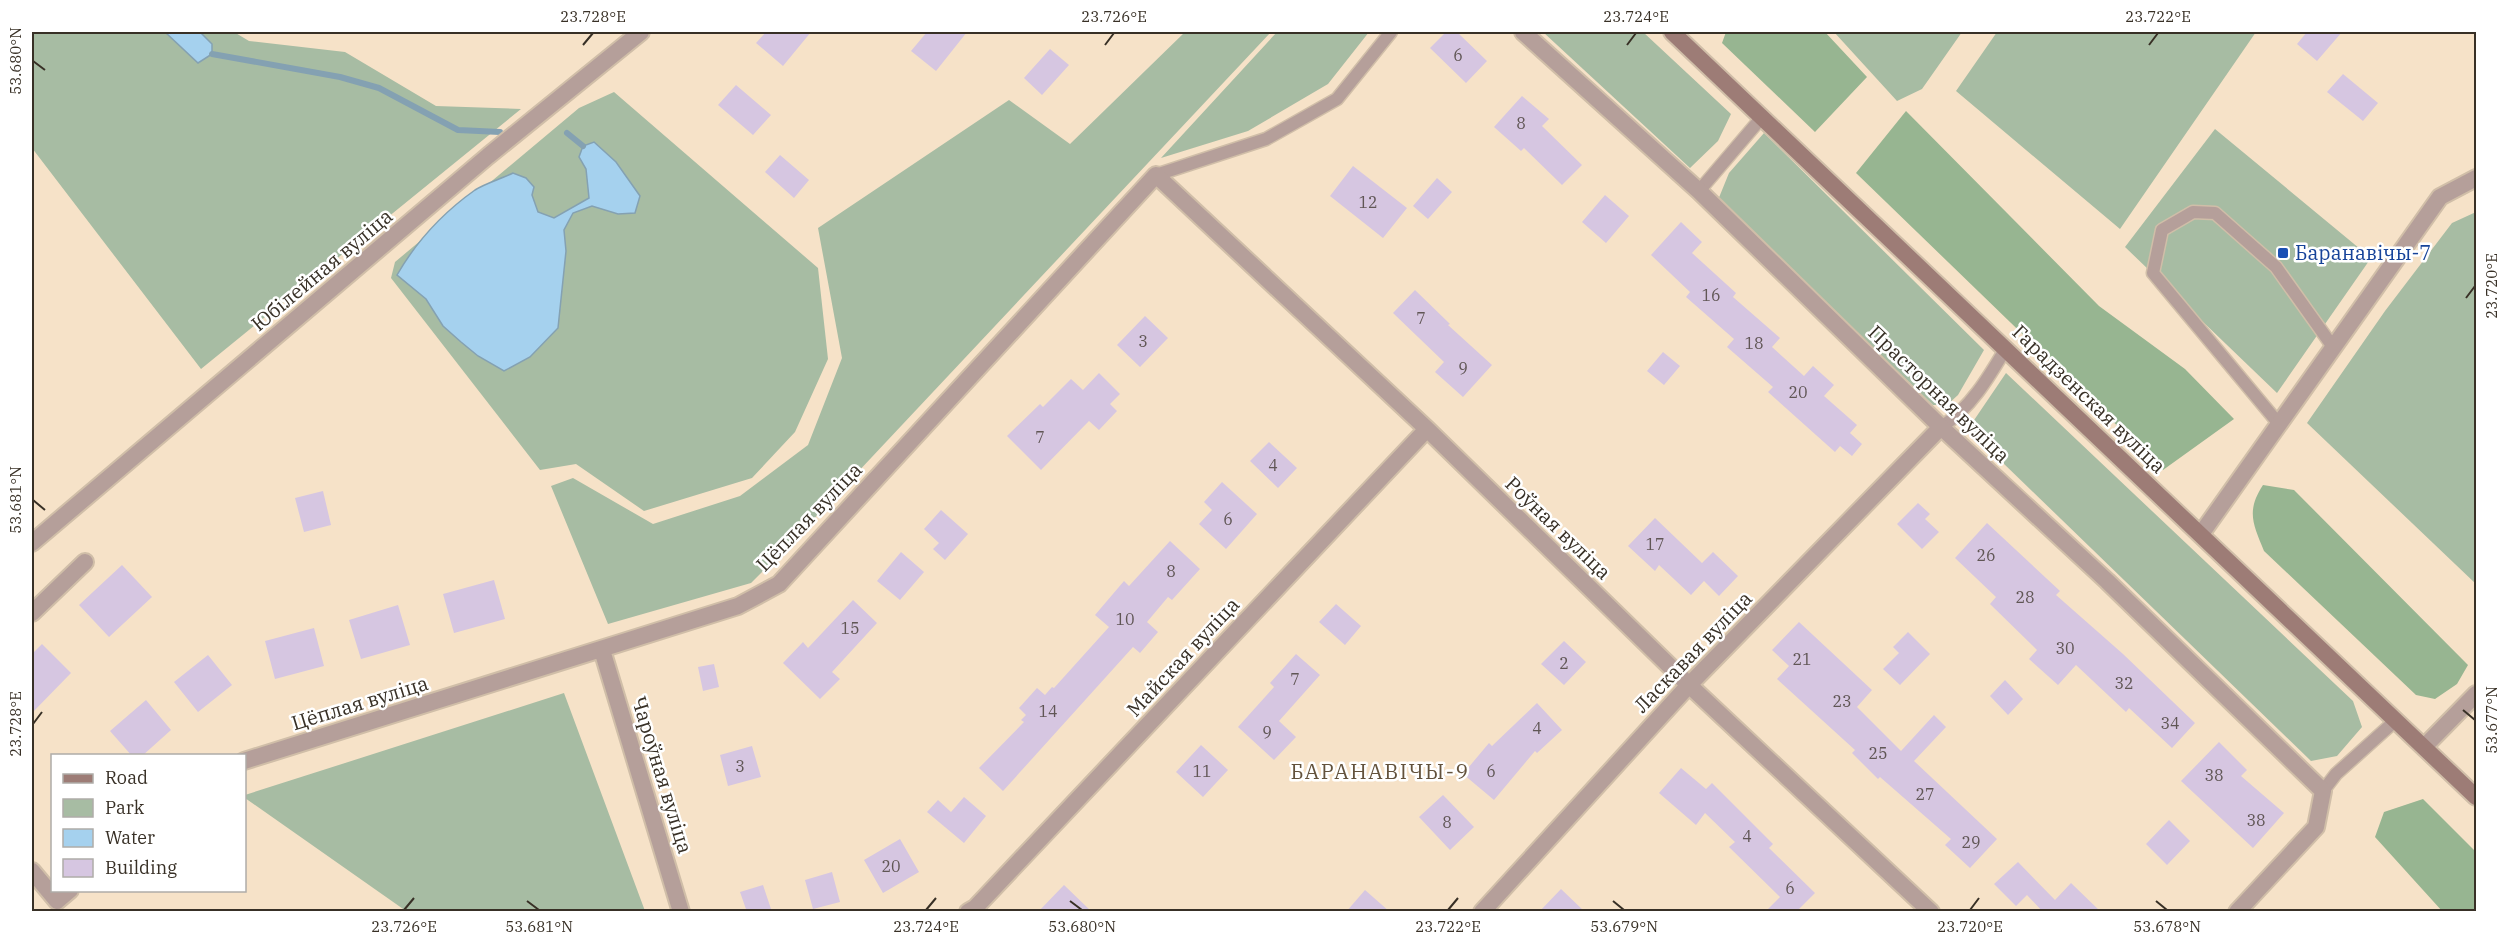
<svg xmlns="http://www.w3.org/2000/svg" width="2508" height="943" font-family="'IBM Plex Serif',serif">
<style>
.green{fill:#a7bca3}
.forest{fill:#97b591}
.water{fill:#a5d1ee;stroke:#84a1b2;stroke-width:1.5}
.lines{fill:none;stroke-linecap:round;stroke-linejoin:round}
.stream{stroke:#84a1b2;stroke-width:6}
.building{fill:#d6c6e1}
.service-casing{stroke:#d0bea8;stroke-width:15}
.minor-casing{stroke:#d0bea8;stroke-width:20}
.secondary-casing{stroke:#d0bea8;stroke-width:20}
.service{stroke:#b59f9a;stroke-width:12}
.minor{stroke:#b59f9a;stroke-width:16}
.secondary{stroke:#9d7c76;stroke-width:16}
.ticks{fill:none;stroke:#383026;stroke-width:2}
.transit-dot{fill:#1a4fb4;stroke:#fff;stroke-width:2}
.labels{text-anchor:middle;stroke-width:5;stroke-linejoin:round;paint-order:stroke}
.number-label{font-size:16px;fill:#605655}
.transit-label{font-size:20px;fill:#164399;stroke:#fff;text-anchor:start}
.street-label{font-size:20px;fill:#383026;stroke:#fff}
.neighbourhood-label{font-size:21px;letter-spacing:1.5px;fill:#63523c;stroke:#fff}
.neatline{fill:none;stroke:#383026;stroke-width:2}
.ticks-label{font-size:15px;text-anchor:middle;fill:#383026}
</style>
<rect width="100%" height="100%" fill="#f6e2c8"/>
<path class="green" d="M32 32H165L199 63 212 44 200 32H234L249 41 345 52 436 106 521 109 201 369 32 148Z
M1185 32H1271L794 540 751 583 608 624 551 486 573 478 653 524 740 496 808 445 842 358 818 228 1009 100 1070 144Z
M1277 32H1369L1328 84 1248 131 1161 158Z
M1543 32H1643L1731 114 1718 141 1690 168Z
M1834 32H1962L1922 89 1897 101Z
M1997 32H2256L2120 229 1956 91Z
M614 92 818 268 828 359 795 432 752 478 644 511 576 464 540 470 391 278 395 262 579 108Z
M2215 129 2371 258 2277 393 2125 247Z
M1764 133 1984 350 1958 395 1947 405H1933L1718 200 1729 173Z
M2476 212V584L2307 423 2385 311 2452 223Z
M2006 373 2353 701 2362 727 2337 756 2311 761 1968 429Z
M564 693 645 911H406L245 798V795Z"/>
<path class="forest" d="M1726 32H1825L1867 77 1815 132 1722 43Z
M1906 111 2099 306 2185 369 2234 419 2163 470 1856 173Z
M2263 485 2294 490 2468 665 2457 684 2435 699 2416 695 2264 551C2253 524 2246 511 2263 485Z
M2423 799 2476 852V911H2442L2375 837 2384 812Z"/>
<path class="water" d="M165 32H200L212 44V54L198 63Z
M594 142 616 162 640 196 635 213 618 214 592 206 573 213 564 230 566 251 558 328 530 357 504 371 478 356 461 342 443 326 426 299 397 275C416 242 444 212 475 190 486 183 501 179 513 173L526 178 534 187 532 195 538 212 554 218 589 198 586 169 579 157 583 146Z"/>
<g class="lines">
<path class="stream" d="M212 54 340 77 379 88 458 130 500 132
M567 133 583 146"/>
</g>
<path class="building" d="M766 32H811L783 66 756 43Z
M927 32H967L936 71 911 51Z
M1446 32H1457L1487 61 1466 83 1430 48Z
M2307 32H2342L2317 61 2297 44Z
M1050 49 1069 65 1042 95 1024 78Z
M2343 74 2378 103 2363 121 2327 92Z
M736 85 771 115 753 135 718 105Z
M1522 96 1549 119 1542 126 1582 165 1562 185 1524 148 1521 151 1494 127Z
M780 155 809 180 794 198 765 172Z
M1353 166 1407 208 1383 238 1330 196Z
M1437 178 1452 192 1428 219 1413 206Z
M1605 195 1629 216 1606 243 1582 222Z
M1681 222 1702 242 1692 253 1736 293 1733 297 1780 338 1772 347 1804 376 1813 366 1834 385 1824 396 1857 425 1850 433 1862 444 1852 456 1840 446 1835 452 1768 392 1773 387 1727 347 1734 339 1686 297 1690 292 1651 255Z
M1415 290 1450 324 1448 325 1492 365 1463 397 1435 372 1444 362 1393 313Z
M1145 316 1168 338 1140 367 1117 345Z
M1663 352 1680 366 1664 385 1647 371Z
M1099 373 1120 394 1110 404 1117 411 1099 430 1089 421 1041 470 1007 436 1040 404 1043 407 1071 379 1083 390Z
M1269 442 1297 468 1278 488 1250 461Z
M1222 482 1257 514 1226 549 1199 524 1212 510 1204 502Z
M323 491 331 525 304 532 295 498Z
M1918 503 1930 514 1925 519 1939 532 1922 549 1897 524Z
M941 510 968 534 945 560 933 549 939 543 924 529Z
M1655 518 1702 563 1713 552 1738 576 1719 596 1704 581 1691 595 1659 565 1655 571 1628 546Z
M1987 523 2060 591 2056 595 2123 654 2195 723 2172 748 2129 708 2126 712 2076 665 2058 685 2029 659 2037 650 1990 604 1996 597 1955 558Z
M1170 541 1200 569 1172 600 1168 597 1147 622 1158 632 1140 653 1133 647 1003 791 979 768 1024 722 1021 720 1026 715 1019 708 1037 688 1045 695 1052 687 1054 688 1109 627 1095 615 1124 581 1129 586Z
M901 552 924 572 900 600 877 581Z
M122 565 152 597 109 637 79 605Z
M494 580 505 619 454 633 443 594Z
M853 600 877 623 832 672 840 679 820 699 783 663 803 642 808 648Z
M1336 604 1361 626 1345 645 1319 622Z
M398 605 410 645 361 659 349 620Z
M1799 622 1872 690 1857 707 1901 751 1934 715 1946 727 1914 761 1997 839 1970 868 1945 845 1951 839 1880 777 1878 779 1852 753 1855 750 1777 679 1789 666 1772 650Z
M314 628 324 666 275 679 265 641Z
M1908 632 1930 654 1900 685 1883 669 1899 653 1893 647Z
M1564 641 1586 662 1564 685 1541 664Z
M42 644 71 673 32 713V654Z
M1296 654 1320 675 1279 721 1296 737 1274 760 1238 727 1274 687 1270 683Z
M208 655 232 685 198 712 174 682Z
M714 664 719 687 703 691 698 667Z
M2005 680 2023 699 2008 715 1990 696Z
M146 700 171 730 142 756H132L110 731Z
M1537 703 1562 730 1537 753 1535 751 1494 800 1463 774 1489 743 1492 746Z
M2219 742 2247 770 2241 776 2284 813 2253 848 2181 781Z
M1201 745 1228 770 1203 797 1176 772Z
M752 746 761 777 728 786 720 755Z
M1681 768 1706 789 1712 783 1773 844 1769 848 1815 893 1796 912H1765L1780 897 1729 847 1735 842 1705 813 1696 825 1659 793Z
M1443 795 1474 827 1450 850 1419 817Z
M964 797 986 816 964 843 927 812 938 800 951 812Z
M2169 820 2190 841 2167 865 2146 844Z
M900 839 919 872 883 893 864 860Z
M2018 862 2055 900 2071 883 2101 912H2043L2027 895 2016 906 1994 884Z
M832 872 840 902 813 909 805 880Z
M763 885 772 912H747L740 892Z
M1064 885 1092 912H1038Z
M1561 889 1585 912H1539Z
M1365 890 1390 912H1346Z"/>
<g class="lines">
<g class="service-casing">
<path id="service" d="M1156 175 1266 139 1337 99 1391 32
M1699 191 1763 116
M2279 424 2153 273 2162 230 2193 212 2215 213 2276 267 2333 347
M1941 427C1970 409 1989 377 2006 348
M2323 791 2336 774 2395 721"/>
</g>
<g class="minor-casing">
<path id="minor" d="M1523 32 1699 191 1941 427 2107 581 2323 791 2316 827 2237 912
M2201 534 2440 197 2476 178
M32 543 488 156 641 32
M32 613 85 562
M602 650 681 912
M2424 747 2476 694
M244 761 738 606 779 584 1156 175 1427 429 1689 685 1931 912
M32 871 57 901 70 890
M968 912 975 908 1427 429
M1482 912 1689 685 1941 427"/>
</g>
<g class="secondary-casing">
<path id="secondary" d="M1672 32 2476 797"/>
</g>
<use href="#service" class="service"/>
<use href="#minor" class="minor"/>
<use href="#secondary" class="secondary"/>
</g>
<path class="ticks" d="M583 45 593 33M1105 45 1114 33M1627 45 1636 33M2149 45 2158 33M33 61 45 70M2466 298 2475 286M33 500 45 510M2463 710 2475 720M33 724 42 712M527 901 539 910M1070 901 1082 910M1613 901 1624 910M2156 901 2167 910M404 910 414 898M926 910 936 898M1448 910 1458 898M1970 910 1979 898"/>
<rect class="transit-dot" x="2277" y="247" width="12" height="12" rx="3"/>
<g class="labels">
<g class="number-label">
<text x="1458" y="61">6</text>
<text x="1521" y="129">8</text>
<text x="1368" y="208">12</text>
<text x="1711" y="301">16</text>
<text x="1421" y="324">7</text>
<text x="1143" y="347">3</text>
<text x="1754" y="349">18</text>
<text x="1463" y="374">9</text>
<text x="1798" y="398">20</text>
<text x="1040" y="443">7</text>
<text x="1273" y="471">4</text>
<text x="1228" y="525">6</text>
<text x="1655" y="550">17</text>
<text x="1986" y="561">26</text>
<text x="1171" y="577">8</text>
<text x="2025" y="603">28</text>
<text x="1125" y="625">10</text>
<text x="850" y="634">15</text>
<text x="2065" y="654">30</text>
<text x="1802" y="665">21</text>
<text x="1564" y="669">2</text>
<text x="1295" y="685">7</text>
<text x="2124" y="689">32</text>
<text x="1842" y="707">23</text>
<text x="1048" y="717">14</text>
<text x="2170" y="729">34</text>
<text x="1537" y="734">4</text>
<text x="1267" y="738">9</text>
<text x="1878" y="759">25</text>
<text x="740" y="772">3</text>
<text x="1202" y="777">11</text>
<text x="1491" y="777">6</text>
<text x="2214" y="781">38</text>
<text x="1925" y="800">27</text>
<text x="2256" y="826">38</text>
<text x="1447" y="828">8</text>
<text x="1747" y="842">4</text>
<text x="1971" y="848">29</text>
<text x="891" y="872">20</text>
<text x="1790" y="894">6</text>
</g>
<g class="transit-label">
<text x="2295" y="260">Баранавічы-7</text>
</g>
<g class="street-label">
<text transform="translate(322 270) rotate(-40)" y="7">Юбілейная вуліца</text>
<text transform="translate(1939 394) rotate(44)" y="7">Прасторная вуліца</text>
<text transform="translate(2089 399) rotate(44)" y="7">Гарадзенская вуліца</text>
<text transform="translate(809 517) rotate(-46)" y="7">Цёплая вуліца</text>
<text transform="translate(1558 528) rotate(44)" y="7">Роўная вуліца</text>
<text transform="translate(1693 652) rotate(-46)" y="7">Ласкавая вуліца</text>
<text transform="translate(1183 657) rotate(-47)" y="7">Майская вуліца</text>
<text transform="translate(360 703) rotate(-17)" y="7">Цёплая вуліца</text>
<text transform="translate(662 775) rotate(73)" y="7">Чароўная вуліца</text>
</g>
<g class="neighbourhood-label">
<text x="1380" y="779">БАРАНАВІЧЫ-9</text>
</g>
</g>
<rect width="2508" height="943" fill="none" stroke="#ffffff" stroke-width="66"/>
<rect x="51" y="754" width="195" height="138" fill="#ffffff" stroke="#afaca8" stroke-width="1.5"/>
<rect x="63" y="774" width="30" height="9" fill="#9d7c76" stroke="#afaca8" stroke-width="1.5"/>
<text x="105" y="784" font-size="18" fill="#383026">Road</text>
<rect x="63" y="799" width="30" height="18" fill="#a7bca3" stroke="#afaca8" stroke-width="1.5"/>
<text x="105" y="814" font-size="18" fill="#383026">Park</text>
<rect x="63" y="829" width="30" height="18" fill="#a5d1ee" stroke="#afaca8" stroke-width="1.5"/>
<text x="105" y="844" font-size="18" fill="#383026">Water</text>
<rect x="63" y="859" width="30" height="18" fill="#d6c6e1" stroke="#afaca8" stroke-width="1.5"/>
<text x="105" y="874" font-size="18" fill="#383026">Building</text>
<rect x="33" y="33" width="2442" height="877" class="neatline"/>
<g class="ticks-label">
<text x="593" y="22">23.728°E</text>
<text x="1114" y="22">23.726°E</text>
<text x="1636" y="22">23.724°E</text>
<text x="2158" y="22">23.722°E</text>
<text transform="translate(16 61) rotate(-90)" y="5">53.680°N</text>
<text transform="translate(2492 286) rotate(-90)" y="5">23.720°E</text>
<text transform="translate(16 500) rotate(-90)" y="5">53.681°N</text>
<text transform="translate(2492 720) rotate(-90)" y="5">53.677°N</text>
<text transform="translate(16 724) rotate(-90)" y="5">23.728°E</text>
<text x="404" y="932">23.726°E</text>
<text x="539" y="932">53.681°N</text>
<text x="926" y="932">23.724°E</text>
<text x="1082" y="932">53.680°N</text>
<text x="1448" y="932">23.722°E</text>
<text x="1624" y="932">53.679°N</text>
<text x="1970" y="932">23.720°E</text>
<text x="2167" y="932">53.678°N</text>
</g>
</svg>
